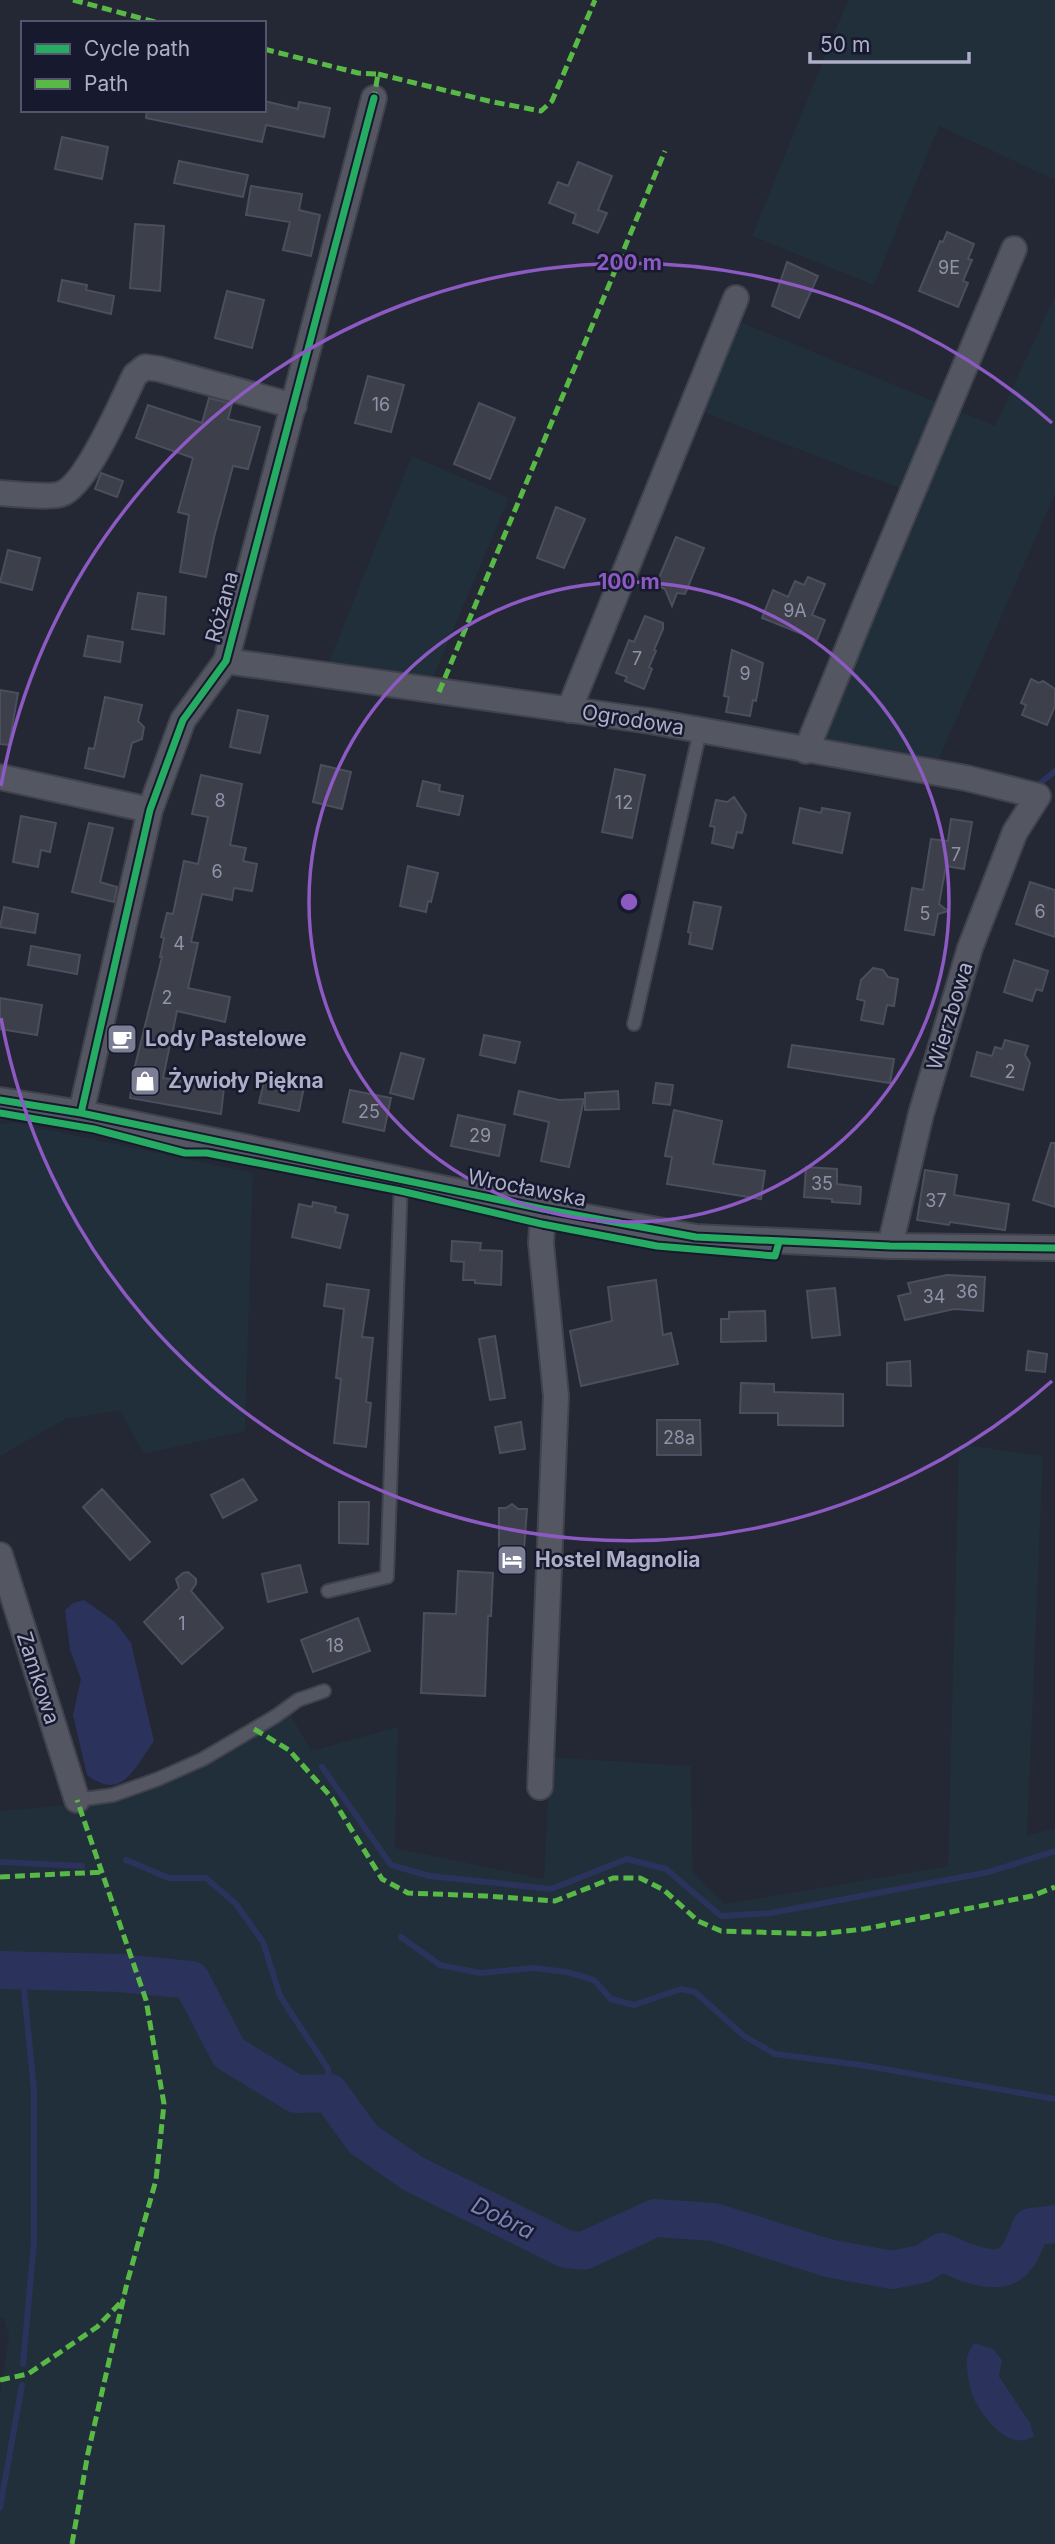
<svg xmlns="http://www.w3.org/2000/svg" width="1055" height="2544" font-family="Inter,sans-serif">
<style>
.green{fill:#212f3a;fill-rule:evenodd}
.water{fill:#2b325b}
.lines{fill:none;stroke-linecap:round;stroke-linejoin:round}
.stream{stroke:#2b325b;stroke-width:6}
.river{stroke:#2b325b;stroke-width:38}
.building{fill:#3d3f4b;stroke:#4b4e5c;stroke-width:2}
.lane-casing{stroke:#40424d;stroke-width:16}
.street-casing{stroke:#40424d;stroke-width:28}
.lane{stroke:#545662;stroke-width:12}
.street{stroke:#545662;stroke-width:24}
.quiet{stroke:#58b947;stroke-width:5;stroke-dasharray:10 5;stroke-linecap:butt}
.cycleway-casing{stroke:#171a2e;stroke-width:11}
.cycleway{stroke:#26ab63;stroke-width:7}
.ring{fill:none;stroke:#8c5ac2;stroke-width:3.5}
.labels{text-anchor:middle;stroke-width:5;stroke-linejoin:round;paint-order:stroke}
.number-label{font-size:18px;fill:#9093a8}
.street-label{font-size:21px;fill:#acafc7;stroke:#171a2e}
.poi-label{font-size:21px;font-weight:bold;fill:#acafc7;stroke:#171a2e;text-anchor:start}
.water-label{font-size:23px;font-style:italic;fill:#7882b7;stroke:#171a2e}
.centre{fill:#8c5ac2;stroke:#171a2e;stroke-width:3.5}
.ring-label{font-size:21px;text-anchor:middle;font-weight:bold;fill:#8c5ac2;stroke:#171a2e;stroke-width:5;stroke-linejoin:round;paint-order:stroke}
</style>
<rect width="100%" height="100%" fill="#242734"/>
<path class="green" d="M848 0H1055V180L939 126 874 285 752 236Z
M1055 296V494L937 763 823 742 883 584 925 498 695 409 735 320 995 426Z
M412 456 509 498 432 680 327 667Z
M11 1122 253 1173 245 1431 144 1454 120 1411 67 1418 0 1456V1124Z
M959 1444 1043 1456 1027 1836 1055 1828V2544H0V2396L9 2336 4 2318 0 2317V1811L122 1800 188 1771 291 1715 311 1751 398 1727 395 1848 544 1879 550 1757 691 1766 693 1872 725 1904 948 1866ZM974 2343 1002 2359 999 2376 1030 2423Z"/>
<path class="water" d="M84 1600 115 1622 131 1643 154 1741C134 1768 123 1802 87 1775L73 1715 81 1679 70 1650 65 1610 73 1603Z
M974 2343 993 2349 1002 2360 999 2376 1030 2423 1034 2436C1013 2451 989 2425 978 2406 970 2394 966 2372 967 2358 968 2352 972 2347 974 2343Z"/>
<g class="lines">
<path class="stream" d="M1038 785 1055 771
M322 1767 391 1865 430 1876 551 1889 627 1859 666 1869 721 1916 771 1913 989 1872 1055 1851
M126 1860 169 1878H206L236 1904 263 1942 280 1996 328 2069 330 2093
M0 1862 82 1866
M401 1937 440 1965 480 1973 533 1968 567 1972 594 1980 611 1999 634 2005 681 1989 695 1992 744 2036 775 2054 861 2065 1055 2099
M22 1970 34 2090V2242L23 2364
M0 2508 22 2385"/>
<path class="river" d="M0 1970 120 1973 191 1980 229 2053 296 2094 330 2093 363 2139 412 2173 566 2249 583 2251 655 2218 714 2222 828 2258 892 2270 922 2264 942 2252C962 2261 999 2280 1016 2258 1023 2250 1027 2236 1031 2227L1055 2224"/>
</g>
<path class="building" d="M264 101 298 109 299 102 330 108 324 137 266 125 262 142 146 118 147 110H264Z
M62 137 108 147 102 179 55 169Z
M179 161 248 175 243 197 174 183Z
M578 162 612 176 598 210 607 213 598 233 573 223 576 214 549 203 558 182 568 186Z
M251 186 302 194 299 210 320 215 311 256 283 250 290 222 246 215Z
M135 224 164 226 160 291 130 288Z
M947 232 974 244 968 259 972 260 963 281 968 283 958 307 919 291 940 241 943 242Z
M787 262 818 276 799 318 772 306Z
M62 280 87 285 86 290 114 296 111 314 58 301Z
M227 291 264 300 252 348 215 338Z
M368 376 404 385 391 432 355 423Z
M209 398 232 404 228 419 260 427 248 469 233 466 214 537 206 577 180 572 189 515 178 512 193 458 136 438 148 405 202 423Z
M479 403 515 418 490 479 454 464Z
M101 473 123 481 117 497 95 489Z
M556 507 585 519 564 568 537 558Z
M676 537 704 548 685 594 677 593 672 606 665 589 656 585Z
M8 550 40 558 32 590 0 582Z
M808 577 825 584 812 615 825 620 817 640 762 618 773 590 788 597 795 581 804 585Z
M138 593 166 597 164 634 132 629Z
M645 616 663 623V629L654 650 656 651 649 667 652 669 644 689 625 681 627 677 616 673 629 640 634 642Z
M88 636 123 642 120 662 84 656Z
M732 650 763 663 756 701 753 700 750 716 726 712 729 697 724 696Z
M1031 679 1039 683 1043 681 1055 689V706L1047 725 1022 715 1026 705 1021 703Z
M0 690 18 693 9 745 0 744Z
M105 697 142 705 138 721 144 727 142 739 132 743 124 777 85 768 89 748 94 749Z
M238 710 268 716 260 753 230 747Z
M321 765 351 772 342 809 313 802Z
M615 769 645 775 632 838 602 832Z
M201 775 242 784 230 845 246 848 243 861 257 864 252 891 234 888 232 900 202 894 191 942 198 943 188 988 230 997 225 1022 177 1011 163 1078 224 1087 221 1114 130 1098 134 1070 162 957H160L164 938 161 937 167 913 173 914 184 861 198 864 208 817 192 814Z
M423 781 440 785 439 791 463 796 459 815 417 806Z
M734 797 746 815 742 833 737 832 733 848 712 843 715 827 710 826 716 800 727 802Z
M800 808 821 813 822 808 850 813 842 853 793 843Z
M21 816 56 823 50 852 41 850 38 867 13 862Z
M951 819 972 822 964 869 946 866 939 904 948 911 938 914 934 935 905 930 912 888 923 890 931 839 948 841Z
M89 823 113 828 100 882 117 887 114 902 72 892Z
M408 866 438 873 431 902 428 901 426 912 400 906Z
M1030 882 1055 890V937L1016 924Z
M694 902 721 907 712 949 689 944 691 933 688 932Z
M4 907 38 914 35 933 0 927Z
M31 946 80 955 77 974 28 965Z
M1014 960 1048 971 1042 991 1036 989 1032 1001 1004 992Z
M873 968 883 970 888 977 898 979 894 1006 887 1005 883 1024 861 1020 865 1001 857 999 861 980Z
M0 998 42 1005 37 1035 0 1029Z
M484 1035 520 1042 515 1063 480 1055Z
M1005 1040 1028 1046 1025 1055 1030 1063 1023 1090 971 1076 977 1052 992 1056 995 1047 1002 1049Z
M792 1045 894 1059 890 1083 788 1067Z
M401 1053 424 1059 413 1099 390 1093Z
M266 1073 305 1082 299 1111 259 1103Z
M656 1083 673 1085 670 1105 653 1103Z
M350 1090 391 1098 384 1131 343 1122Z
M519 1091 559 1100 584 1099 569 1167 541 1161 549 1122 514 1114Z
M618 1091 619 1109 585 1110V1093Z
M674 1110 722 1121 713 1164 765 1171 761 1199 667 1184 672 1157 665 1156Z
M458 1115 505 1125 499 1156 451 1146Z
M1051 1143H1055V1207L1033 1200Z
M806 1167 837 1169V1184L861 1187 860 1204 832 1202V1199L804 1197Z
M925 1170 957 1175 954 1195 1009 1204 1005 1230 950 1222 949 1225 917 1220Z
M313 1202 336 1207 335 1212 348 1215 340 1248 292 1237 299 1204 312 1207Z
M452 1241 481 1243 480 1250 502 1251 501 1285 475 1283V1280H463L464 1262 451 1261Z
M947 1275 985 1277 983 1311 954 1309 905 1320 898 1296 911 1293 908 1283Z
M656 1280 663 1335 671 1333 678 1364 581 1386 570 1331 612 1321 608 1287Z
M327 1284 369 1290 362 1337 373 1338 366 1402 371 1403 366 1447 334 1443 341 1379 336 1378 344 1309 324 1306Z
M835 1288 840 1335 812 1338 807 1291Z
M765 1311 766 1341 721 1342V1319H729V1312Z
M495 1336 505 1398 490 1400 479 1339Z
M1028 1351 1047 1354 1045 1372 1026 1370Z
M910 1361 911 1386 887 1385V1363Z
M741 1383 774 1384V1392L843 1394V1426L778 1425V1413H740Z
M657 1420H700L701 1455H657Z
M521 1422 525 1449 500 1453 495 1427Z
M243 1479 257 1500 223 1518 211 1495Z
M102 1489 150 1542 130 1560 83 1507Z
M339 1502H369L368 1544 339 1543Z
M512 1504 518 1509H527L524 1549 499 1548V1508H506Z
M300 1565 307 1592 268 1602 262 1574Z
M458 1571 493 1573 491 1616H488L485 1696 421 1693 424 1613 456 1614Z
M188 1572 196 1579V1584L191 1591 223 1628 182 1664 144 1622 179 1588 176 1579 183 1573Z
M358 1618 370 1651 313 1672 301 1640Z"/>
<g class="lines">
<g class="lane-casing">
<path id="lane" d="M634 1024 700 731
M328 1591 387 1577 401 1180
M77 1800 113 1795 158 1779 203 1759 276 1716 298 1700 324 1691"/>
</g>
<g class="street-casing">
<path id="street" d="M0 493C13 494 50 498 61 494 87 485 122 401 135 375L145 367 159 369 294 406
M226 661 650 721 966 778 1038 796
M569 710 736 298
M806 751 867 601 1014 249
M0 777 150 810
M0 1100 81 1113 543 1209 696 1237 890 1246 1055 1248
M81 1113 150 810 183 720 226 661 374 98
M890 1246 921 1114 970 948 1015 832 1038 796
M0 1555 77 1800
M540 1787 556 1396 541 1243 543 1209"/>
</g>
<use href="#lane" class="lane"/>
<use href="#street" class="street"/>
<path class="quiet" d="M73 0 159 23
M264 49 358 73 378 74 374 98
M378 74 493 102 541 111 552 101 595 0
M439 692 665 151
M254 1729 289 1750 332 1798 382 1879 408 1893 486 1896 555 1901 613 1878H640L664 1890 698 1921 721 1931 819 1934 864 1929 1032 1896 1055 1887
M0 1877 103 1872
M0 2380 28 2374 97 2327 124 2299
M72 2544 88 2453 127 2283 156 2180 164 2104 146 2000 77 1800"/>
<g class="cycleway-casing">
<path id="cycleway" d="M0 1100 81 1113 543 1209 696 1237 890 1246 1055 1248
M0 1113 94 1129 185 1153H207L401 1191 542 1224 657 1246 775 1256 779 1242
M81 1113 150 810 183 720 226 661 374 98"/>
</g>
<use href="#cycleway" class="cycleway"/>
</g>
<g class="ring">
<circle cx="629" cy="902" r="320"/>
<path d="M1052 1381A639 639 0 0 1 1 1018M1 786A639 639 0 0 1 1052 423"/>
</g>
<defs>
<g id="cafe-square" transform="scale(1.575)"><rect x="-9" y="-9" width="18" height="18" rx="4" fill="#7c7f94" stroke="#171a2e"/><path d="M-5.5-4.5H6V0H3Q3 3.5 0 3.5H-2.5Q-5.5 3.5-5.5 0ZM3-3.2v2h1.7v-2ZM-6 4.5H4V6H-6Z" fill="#fff"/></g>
<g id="shop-square" transform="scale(1.575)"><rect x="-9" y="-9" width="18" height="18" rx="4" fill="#7c7f94" stroke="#171a2e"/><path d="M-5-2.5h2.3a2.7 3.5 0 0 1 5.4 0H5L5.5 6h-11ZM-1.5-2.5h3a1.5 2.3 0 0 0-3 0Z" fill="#fff"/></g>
<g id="hotel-square" transform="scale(1.575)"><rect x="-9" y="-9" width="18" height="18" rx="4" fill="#7c7f94" stroke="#171a2e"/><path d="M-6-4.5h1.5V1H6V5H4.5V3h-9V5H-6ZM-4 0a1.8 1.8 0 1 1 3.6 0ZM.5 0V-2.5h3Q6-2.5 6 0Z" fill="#fff"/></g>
</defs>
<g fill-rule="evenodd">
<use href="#cafe-square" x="122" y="1039"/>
<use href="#shop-square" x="145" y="1081"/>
<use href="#hotel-square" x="512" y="1560"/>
</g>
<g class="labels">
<g class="number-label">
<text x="949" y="274">9E</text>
<text x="381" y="411">16</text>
<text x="795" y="617">9A</text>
<text x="637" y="665">7</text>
<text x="745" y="680">9</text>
<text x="220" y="807">8</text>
<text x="624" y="809">12</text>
<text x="956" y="861">7</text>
<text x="217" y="878">6</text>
<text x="1040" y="918">6</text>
<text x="925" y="920">5</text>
<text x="179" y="950">4</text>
<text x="167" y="1004">2</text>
<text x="1010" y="1078">2</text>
<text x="369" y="1118">25</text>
<text x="480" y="1142">29</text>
<text x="822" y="1190">35</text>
<text x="936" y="1207">37</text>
<text x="967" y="1298">36</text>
<text x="934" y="1303">34</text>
<text x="679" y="1444">28a</text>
<text x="182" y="1630">1</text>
<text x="335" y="1652">18</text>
</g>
<g class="street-label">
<text transform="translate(222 607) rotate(-75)" y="7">Różana</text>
<text transform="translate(633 720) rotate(9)" y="7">Ogrodowa</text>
<text transform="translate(950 1016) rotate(-73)" y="7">Wierzbowa</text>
<text transform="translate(527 1188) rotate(11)" y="7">Wrocławska</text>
<text transform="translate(38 1678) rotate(72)" y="7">Zamkowa</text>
</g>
<g class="poi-label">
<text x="145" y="1046">Lody Pastelowe</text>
<text x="168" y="1088">Żywioły Piękna</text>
<text x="535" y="1567">Hostel Magnolia</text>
</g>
<g class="water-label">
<text transform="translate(503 2218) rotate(26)" y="8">Dobra</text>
</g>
</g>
<circle cx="629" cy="902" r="10" class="centre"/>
<g class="ring-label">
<text x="629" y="270">200 m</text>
<text x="629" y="589">100 m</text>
</g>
<rect x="21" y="21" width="245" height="91" fill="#171a2e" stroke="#53566b" stroke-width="2"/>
<rect x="35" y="44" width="35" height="10" fill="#26ab63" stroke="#53566b" stroke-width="2"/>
<text x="84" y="56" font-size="21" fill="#acafc7">Cycle path</text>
<rect x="35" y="79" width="35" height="10" fill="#58b947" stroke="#53566b" stroke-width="2"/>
<text x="84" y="91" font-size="21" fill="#acafc7">Path</text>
<path d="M810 52v10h159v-10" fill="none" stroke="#acafc7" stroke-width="3.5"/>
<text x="820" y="52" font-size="21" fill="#acafc7" stroke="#171a2e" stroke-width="5" paint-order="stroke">50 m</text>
</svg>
